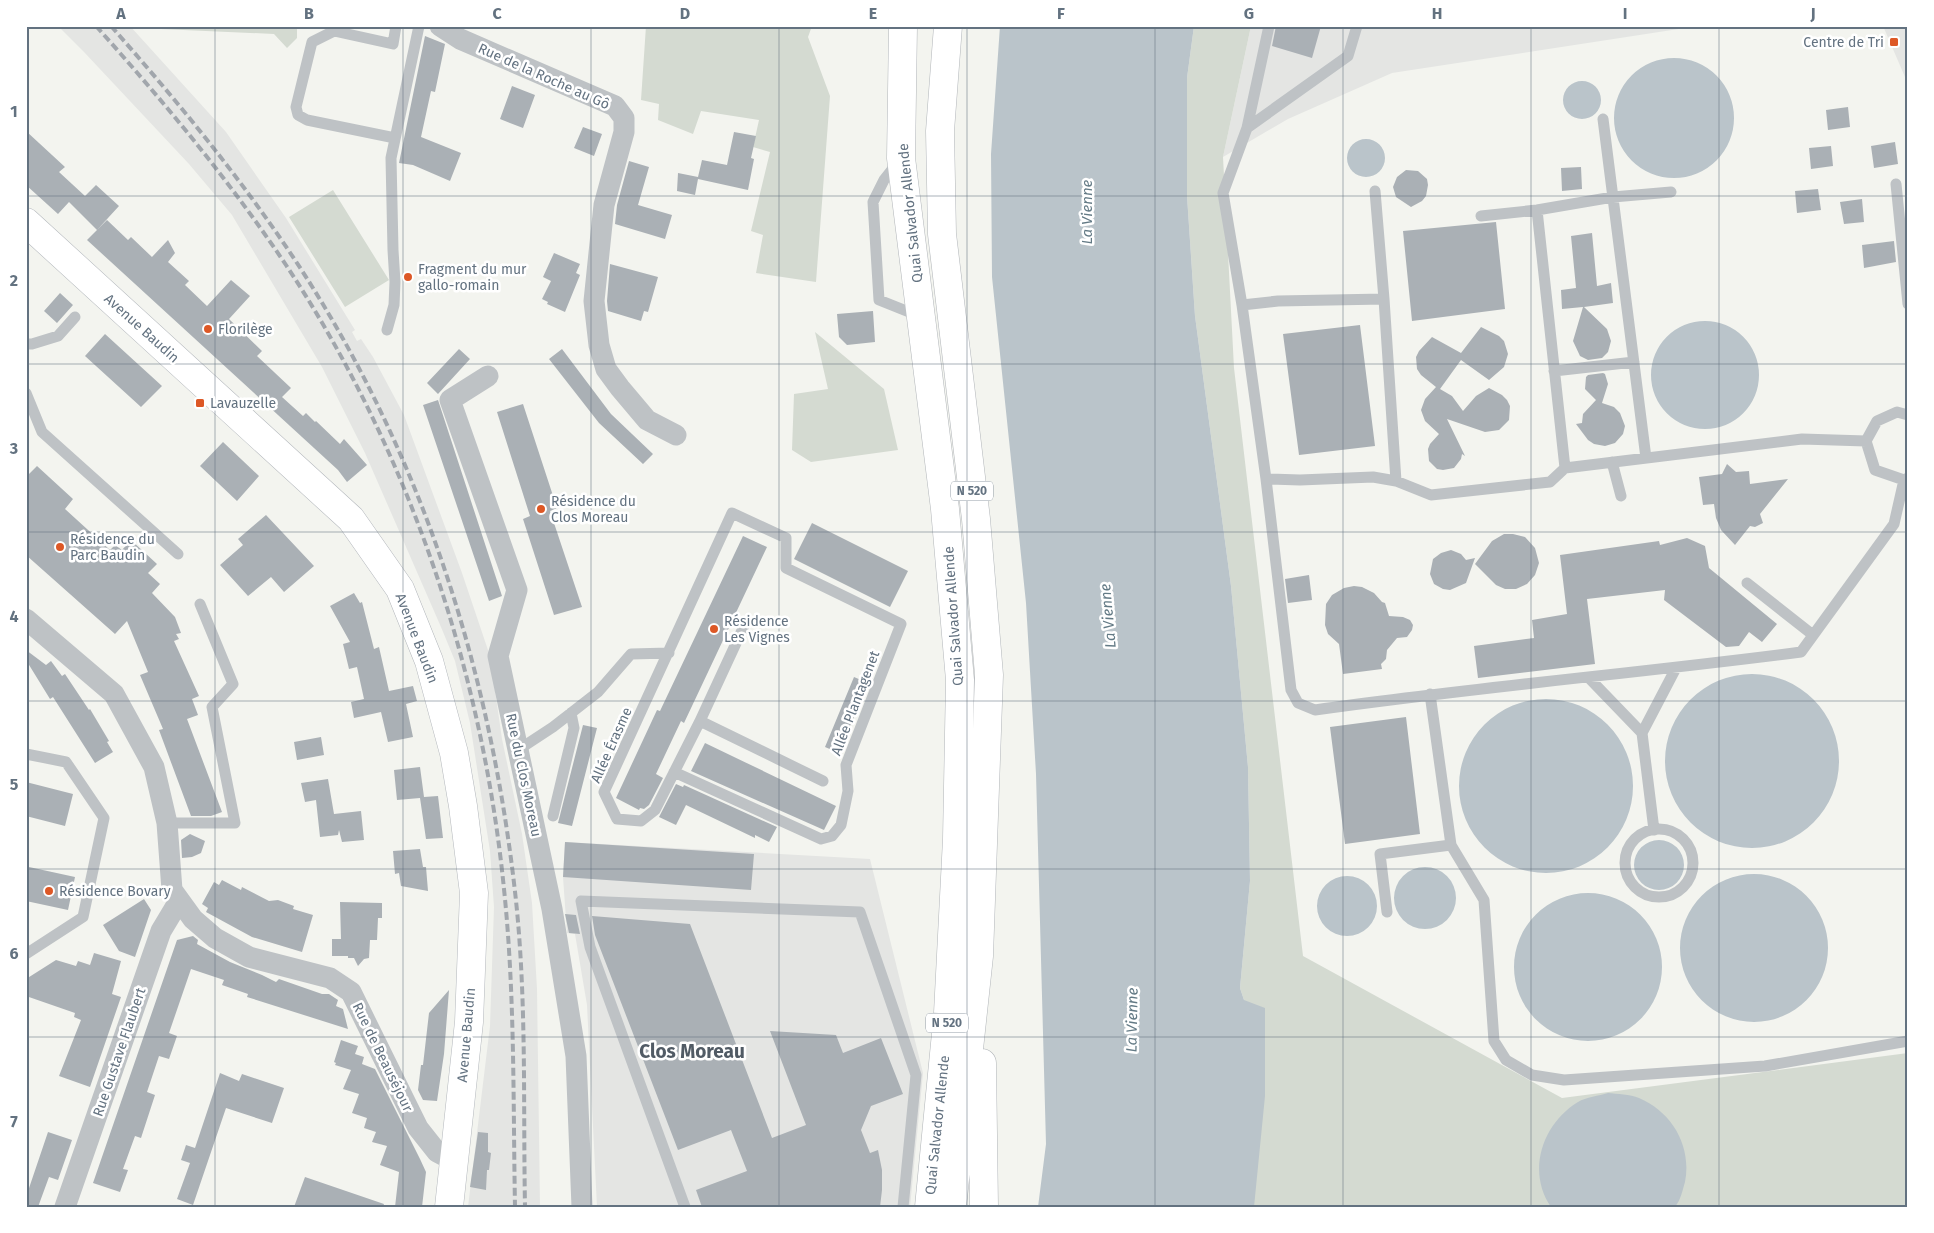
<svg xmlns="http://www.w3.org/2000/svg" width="1934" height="1233" font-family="'Fira Sans',sans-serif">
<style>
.built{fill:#e4e5e3}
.green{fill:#d4dad1}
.water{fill:#bac4ca}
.building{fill:#aab0b5}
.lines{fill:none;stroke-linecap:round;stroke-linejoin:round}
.secondary-casing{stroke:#b3b7bc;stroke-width:29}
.primary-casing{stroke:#b1b5b9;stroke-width:29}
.lane{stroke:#bec2c5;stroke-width:11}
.street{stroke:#bec2c5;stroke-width:21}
.secondary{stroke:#fff;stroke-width:28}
.primary{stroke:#fff;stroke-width:28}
.rail{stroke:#a1a6ac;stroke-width:4;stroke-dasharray:8 4;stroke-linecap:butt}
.grid{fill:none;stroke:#637280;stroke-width:1;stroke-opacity:0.55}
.poi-dot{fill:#dd5826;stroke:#fff;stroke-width:2}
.labels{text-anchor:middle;stroke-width:5;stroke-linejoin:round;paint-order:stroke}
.shield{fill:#fff;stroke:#929ca6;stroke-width:1}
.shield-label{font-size:12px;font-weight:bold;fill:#637280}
.poi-label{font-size:14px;fill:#637280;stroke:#fff;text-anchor:start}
.street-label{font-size:14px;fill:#637280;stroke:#fff}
.water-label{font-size:15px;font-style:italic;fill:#637a85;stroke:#fff}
.district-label{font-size:19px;font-weight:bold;fill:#515b65;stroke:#fff}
.neatline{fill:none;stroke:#637280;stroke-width:2}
.grid-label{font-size:16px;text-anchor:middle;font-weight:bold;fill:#637280}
</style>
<rect width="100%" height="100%" fill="#f3f4ef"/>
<path class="built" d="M58 26H130L226 132 286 218 355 330 352 332 357 341 361 339 373 357 404 415 462 573 490 656 502 739 522 834 532 903 537 989 540 1207H468L490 1026 494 907 490 851 470 723 455 661 441 627 365 453 322 367 232 215 189 164 84 52Z
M1251 26H1698L1392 73 1288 119 1223 157Z
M1883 26H1908V84Z
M565 842 870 859 923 1073 910 1207H597L587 1005 575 934 567 933 563 877Z"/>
<path class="green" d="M161 26H309L297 28V38L287 48 274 34 161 29Z
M646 26H812L808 37 830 96 816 282 756 273 763 235 751 231 770 152 753 147 759 120 701 111 693 134 658 120 659 104 641 100Z
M1194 26H1251L1223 157 1234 368 1303 956 1562 1098 1908 1053V1207H1253L1244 1000 1240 988 1250 881 1248 767 1231 586 1195 316 1187 196V78Z
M333 190 389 280 345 307 289 217Z
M815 332 884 389 898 450 811 462 792 450 794 394 828 389Z"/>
<path class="water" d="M1000 26H1194L1187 78V196L1195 316 1231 586 1248 767 1250 881 1240 988 1244 1000 1265 1008V1096L1254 1207H1038L1046 1144 1036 774 1026 603 992 277 991 154Z
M1614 118a60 60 0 1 1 120 0a60 60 0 1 1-120 0Z
M1563 100a19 19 0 1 1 38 0a19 19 0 1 1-38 0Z
M1347 158a19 19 0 1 1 38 0a19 19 0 1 1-38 0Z
M1651 375a54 54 0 1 1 108 0a54 54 0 1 1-108 0Z
M1665 761a87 87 0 1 1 174 0a87 87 0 1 1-174 0Z
M1459 786a87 87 0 1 1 174 0a87 87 0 1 1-174 0Z
M1634 865a25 25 0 1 1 50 0a25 25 0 1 1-50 0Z
M1394 898a31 31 0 1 1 62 0a31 31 0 1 1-62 0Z
M1680 948a74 74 0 1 1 148 0a74 74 0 1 1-148 0Z
M1317 906a30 30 0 1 1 60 0a30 30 0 1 1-60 0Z
M1514 967a74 74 0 1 1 148 0a74 74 0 1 1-148 0Z
M1608 1093C1617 1094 1630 1094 1639 1098 1672 1112 1692 1146 1685 1182 1682 1192 1681 1199 1675 1207H1551C1526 1171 1543 1123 1578 1102 1586 1097 1599 1096 1608 1093Z"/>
<path class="building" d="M1276 26H1321L1312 58 1272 46Z
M425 36 445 44 435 92 431 91 421 137 461 153 450 181 413 165 399 163Z
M512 86 535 95 523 128 500 119Z
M1848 107 1850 127 1828 130 1826 110Z
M583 127 602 134 594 156 574 148Z
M26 131 65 167 59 172 85 196 96 185 119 206 97 230 69 202 58 214 26 185Z
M734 132 756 136 751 158 754 159 748 190 698 179 695 195 677 191 678 173 698 177 702 160 727 165Z
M1895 142 1898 164 1874 168 1871 146Z
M1831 146 1833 166 1811 169 1809 148Z
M629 161 649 167 638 205 672 215 665 239 615 224 617 205Z
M1581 167 1582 189 1562 191 1561 168Z
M1406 170 1418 171 1427 179 1428 185 1426 196 1422 201 1411 207 1396 197 1393 187 1397 177Z
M1818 189 1821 210 1797 213 1795 191Z
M1862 199 1864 222 1844 224 1840 202Z
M107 220 128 240 131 237 152 257 168 240 175 253 168 262 189 281 185 285 207 306 231 280 250 296 229 319 262 351 257 356 291 388 282 397 303 416 306 413 315 422 316 421 340 444 344 439 367 465 347 482 338 470 87 240Z
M1496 222 1505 309 1412 321 1403 231Z
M1592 233 1597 286 1611 283 1613 303 1584 307 1607 329 1611 341 1608 352 1602 358 1588 360 1580 356 1573 341 1583 307 1562 309 1561 290 1576 288 1571 236Z
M1894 241 1896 262 1864 268 1862 245Z
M554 253 580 264 576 273 580 275 565 312 547 304 548 302 542 299 551 281 543 277Z
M610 264 658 277 648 312 644 311 641 321 608 311 607 301Z
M60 293 73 305 57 323 44 311Z
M873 311 875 342 847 345 839 337 837 314Z
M1360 325 1375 446 1299 455 1283 334Z
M1481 327 1499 336 1504 341 1508 354 1504 367 1489 380 1461 360 1440 389 1452 396 1463 411 1476 396 1489 388 1502 395 1507 400 1510 406 1509 420 1499 430 1485 432 1447 419 1465 456 1462 454 1461 459 1454 468 1443 470 1437 469 1429 461 1428 449 1430 444 1439 434 1425 421 1421 410 1425 399 1436 387 1421 375 1417 369 1416 357 1419 351 1432 337 1461 353Z
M105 334 162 386 141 407 85 356Z
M459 349 470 359 438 394 427 383Z
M562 349 611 414 653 454 643 464 599 423 549 359Z
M1603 373 1605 374 1608 384 1602 403 1614 407 1620 413 1625 426 1623 434 1615 443 1605 446 1594 444 1588 440 1576 424 1582 423 1583 414 1596 400 1585 389 1586 377 1588 375Z
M438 400 502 596 489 601 423 405Z
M523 404 557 508 550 511 582 607 554 615 523 519 530 516 497 412Z
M223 442 259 476 237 501 200 466Z
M1727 464 1736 472 1749 471 1750 484 1788 479 1760 514 1763 523 1755 527 1750 526 1735 545 1721 530 1716 518 1714 504 1703 505 1699 477 1722 474Z
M37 466 73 499 65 509 110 550 115 545 122 550 131 540 157 564 148 573 160 584 152 593 175 617 181 633 176 634 179 639 174 641 199 696 192 699 198 715 187 719 222 812 211 816H191L159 730 163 729 140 675 148 672 127 621 115 634 26 555V477Z
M266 515 314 566 284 592 271 577 248 596 220 565 243 545 238 539Z
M812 523 908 571 890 607 794 559Z
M1504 534H1513L1525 537 1535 548 1539 563 1535 575 1527 584 1516 589H1505L1496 585 1475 564 1492 541Z
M743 536 767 547 684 723 681 721 656 774 663 778 649 805 644 809 640 808 639 810 616 798 657 710 660 711Z
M1687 538 1705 546 1709 568 1777 624 1762 642 1749 632 1739 646 1726 647 1664 600 1665 590 1587 599 1595 664 1478 678 1474 646 1534 638 1532 620 1567 614 1560 555 1659 541 1660 545Z
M1451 550 1461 554 1466 560 1475 558 1466 583 1450 590 1443 589 1434 584 1430 574 1433 559 1441 553Z
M1309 575 1312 600 1288 603 1285 579Z
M1354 586 1362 587 1374 593 1382 602 1385 603 1389 616 1403 617 1410 620 1413 625 1412 630 1407 637 1397 638 1387 650 1386 659 1381 664 1382 669 1343 674 1339 644 1328 634 1325 625 1326 604 1332 595 1344 588Z
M354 593 360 603 362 602 374 649 379 647 389 691 413 686 417 701 406 704 413 737 388 742 381 712 354 718 351 702 364 699 357 667 349 669 343 644 350 642 330 606Z
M26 650 46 665 51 661 62 676 65 674 89 710 90 709 109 741 107 742 113 752 95 763 53 697 50 699 26 660Z
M854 677 868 683 839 753 825 747Z
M1406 717 1420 834 1345 844 1330 727Z
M583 725 597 728 572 826 558 823Z
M321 737 324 755 297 760 294 742Z
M705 743 836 806 824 830 691 771Z
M420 767 424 797 438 796 443 838 426 839 420 798 397 800 394 770Z
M328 779 334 814 361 811 364 840 342 842 339 830 338 835 320 837 316 800 305 802 301 783Z
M26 782 73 794 65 826 26 816Z
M676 784 683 787 684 785 777 827 769 842 755 835V838L686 805 676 825 659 817Z
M190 834 205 841 201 853 192 857 182 858 181 840Z
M565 842 754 854 751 890 563 877Z
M420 849 423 867H426L428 891 401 886 399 873 395 874 393 851Z
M29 867 75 877 68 910 26 901V882Z
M222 880 241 890 242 887 269 901 278 900 294 906 293 909 313 915 302 952 252 937 206 912 208 908 202 904 214 882 219 885Z
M144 899 151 910 135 957 119 951 103 925Z
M340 902 382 903V918H378L377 940H370L369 958 364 959 358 966 354 958H348V956H332V939H341Z
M565 914 576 915 580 934 569 933Z
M592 916 690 924 772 1138 806 1125 770 1031 836 1035 843 1053 881 1038 903 1094 871 1106 861 1130 870 1153 878 1150 882 1170V1190L880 1207H702L696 1190 747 1171 731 1130 678 1150 595 935Z
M193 936 198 940 197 944 230 962 262 975 276 982 279 979 322 994H329L338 1000 336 1006 343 1009 348 1029 247 997 248 994 222 985 224 980 191 969 169 1033 177 1036 169 1059 159 1056 147 1092 155 1095 141 1138 135 1136 123 1169 128 1170 120 1192 93 1183 177 940Z
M94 953 121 961 112 994 121 997 90 1087 59 1076 81 1020 74 1017 75 1013 26 996V979L56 960 76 966 78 961 90 965Z
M449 990 444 1054 437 1101 423 1100 418 1090 421 1065H423L429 1013Z
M341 1040 358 1046 355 1054 364 1057 362 1064 375 1069 420 1159 426 1172 422 1207H395L399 1172 380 1165 387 1146 372 1142 376 1132 364 1128 367 1118 352 1113 359 1094 343 1089 351 1070 335 1065 336 1063 334 1062Z
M220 1073 239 1081 242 1074 284 1088 272 1123 226 1108 193 1205 177 1199 190 1163 181 1160 186 1145 195 1148Z
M48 1132 72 1140 58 1180 49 1177 38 1207H26V1197Z
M478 1132 488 1133V1152L491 1153 489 1170H487L486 1190 470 1187Z
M305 1177 384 1204 383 1207H294Z"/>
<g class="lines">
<g class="secondary-casing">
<path id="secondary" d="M26 222 351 519 400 589 429 661 454 753 463 806 474 893 469 1022 449 1207"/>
</g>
<g class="primary-casing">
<path id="primary" d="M903 26 901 158 945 509 960 680 957 839 948 1013 929 1207
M948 26 940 131 942 234 976 519 989 675 979 956 952 1207
M982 1063 984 1207"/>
</g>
<path class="lane" d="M1269 26 1247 128 1223 193 1242 305 1266 479 1291 690 1298 703 1315 710C1477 687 1639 673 1801 652L1894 524 1904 480
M1603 119 1646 458
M1247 128 1348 56 1357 26
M395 138 307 120 298 115 296 107 312 42 334 31 393 44 396 26
M899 161 884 180 873 202 879 300 919 316
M1896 184 1908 304
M1375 191 1384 299 1396 481
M1537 210 1565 468
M1481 216 1537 210 1613 197 1671 192
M1242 305 1278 301 1384 299
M387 330 394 305 395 282 393 250 391 158 419 26
M26 344H32L58 336 75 317
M1554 371 1634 362
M26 393 42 432 178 554
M1908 415 1897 412 1877 421 1866 441 1875 470 1904 480 1908 478
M1612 462 1621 496
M1266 479 1300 480 1373 477 1396 481 1431 495 1550 482 1565 468 1802 439 1866 441
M1747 583 1813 635
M1588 677 1642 733 1676 668
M700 721 823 781
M1642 733 1654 830
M518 750 553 727 598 692 631 654 669 653
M26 754 66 762 104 818 83 917 26 954
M674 772 821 839 832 836 841 825 848 791 846 765 901 624 786 568V538L732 513 604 792 617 819 641 821 655 810 700 721 744 626
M553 816 574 728 571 713
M167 823H235L212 707 233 684 200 604
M1625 863a34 34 0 1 1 68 0a34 34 0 1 1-68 0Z
M1451 845 1484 900 1494 1041 1506 1060 1532 1075 1564 1080 1765 1066 1908 1041
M1387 912 1380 854 1451 845 1430 694
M685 1207 590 947 581 901 860 912 916 1075 903 1207"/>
<path class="street" d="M440 26 460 39 615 106 624 118V132L604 205 594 301 599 345 606 369 620 388 647 420 676 435
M488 376 450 400 517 590 498 656 552 909 576 1056 582 1207
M26 619 114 694 154 767 167 823 172 890 193 919 215 938 249 957 330 978 351 992 418 1128 437 1152 454 1161
M65 1207 161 931 179 901"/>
<use href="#secondary" class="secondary"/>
<use href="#primary" class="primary"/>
<path class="rail" d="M96 26C164 102 229 180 286 265 408 449 482 669 504 889 515 995 513 1101 515 1207
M111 26C177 101 240 177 295 260 418 446 488 662 514 883 527 990 523 1099 525 1207"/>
</g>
<path class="grid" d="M215 26V1207M403 26V1207M591 26V1207M779 26V1207M967 26V1207M1155 26V1207M1343 26V1207M1531 26V1207M1719 26V1207M26 196H1908M26 364H1908M26 532H1908M26 701H1908M26 869H1908M26 1037H1908"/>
<g class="poi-dot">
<rect x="1889" y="37" width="10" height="10" rx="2.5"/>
<circle cx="408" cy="277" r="5"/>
<circle cx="208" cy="329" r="5"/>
<rect x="195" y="398" width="10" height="10" rx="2.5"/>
<circle cx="541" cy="509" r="5"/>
<circle cx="60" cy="547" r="5"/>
<circle cx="714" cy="629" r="5"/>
<circle cx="49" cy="891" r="5"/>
</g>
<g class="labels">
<g class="shield">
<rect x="951" y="481.5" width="42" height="19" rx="4"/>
<rect x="926" y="1013.5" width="42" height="19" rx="4"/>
</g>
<g class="shield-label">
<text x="972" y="495">N 520</text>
<text x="947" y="1027">N 520</text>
</g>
<g class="poi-label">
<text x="1884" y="47" text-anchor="end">Centre de Tri</text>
<text x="418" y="274">Fragment du mur<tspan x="418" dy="16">gallo-romain</tspan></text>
<text x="218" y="334">Florilège</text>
<text x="210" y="408">Lavauzelle</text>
<text x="551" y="506">Résidence du<tspan x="551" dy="16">Clos Moreau</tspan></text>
<text x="70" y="544">Résidence du<tspan x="70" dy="16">Parc Baudin</tspan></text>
<text x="724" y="626">Résidence<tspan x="724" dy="16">Les Vignes</tspan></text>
<text x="59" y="896">Résidence Bovary</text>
</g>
<g class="street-label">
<text transform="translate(544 76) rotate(24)" y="5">Rue de la Roche au Gô</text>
<text transform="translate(910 213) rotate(-96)" y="5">Quai Salvador Allende</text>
<text transform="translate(142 328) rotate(42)" y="5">Avenue Baudin</text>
<text transform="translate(953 616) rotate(-94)" y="5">Quai Salvador Allende</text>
<text transform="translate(417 638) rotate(69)" y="5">Avenue Baudin</text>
<text transform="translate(855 703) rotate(-69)" y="5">Allée Plantagenet</text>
<text transform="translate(611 745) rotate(-66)" y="5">Allée Érasme</text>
<text transform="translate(524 775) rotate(78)" y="5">Rue du Clos Moreau</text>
<text transform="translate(466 1035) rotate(-85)" y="5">Avenue Baudin</text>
<text transform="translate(119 1052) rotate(-71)" y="5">Rue Gustave Flaubert</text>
<text transform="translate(383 1057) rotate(64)" y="5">Rue de Beauséjour</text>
<text transform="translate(937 1125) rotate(-84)" y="5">Quai Salvador Allende</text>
</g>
<g class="water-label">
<text transform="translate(1087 212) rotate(-90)" y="5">La Vienne</text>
<text transform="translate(1108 616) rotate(-95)" y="5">La Vienne</text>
<text transform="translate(1132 1020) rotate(-89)" y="5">La Vienne</text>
</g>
<g class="district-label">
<text x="692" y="1058">Clos Moreau</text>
</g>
</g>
<rect width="1934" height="1233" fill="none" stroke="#ffffff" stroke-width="55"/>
<rect x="28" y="28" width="1878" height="1178" class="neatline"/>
<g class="grid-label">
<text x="121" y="19">A</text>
<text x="309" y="19">B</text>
<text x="497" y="19">C</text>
<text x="685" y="19">D</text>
<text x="873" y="19">E</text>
<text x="1061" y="19">F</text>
<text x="1249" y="19">G</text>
<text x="1437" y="19">H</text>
<text x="1625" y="19">I</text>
<text x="1813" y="19">J</text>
<text x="14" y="117">1</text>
<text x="14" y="286">2</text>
<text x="14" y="454">3</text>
<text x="14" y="622">4</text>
<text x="14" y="790">5</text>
<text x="14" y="959">6</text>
<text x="14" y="1127">7</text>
</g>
</svg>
